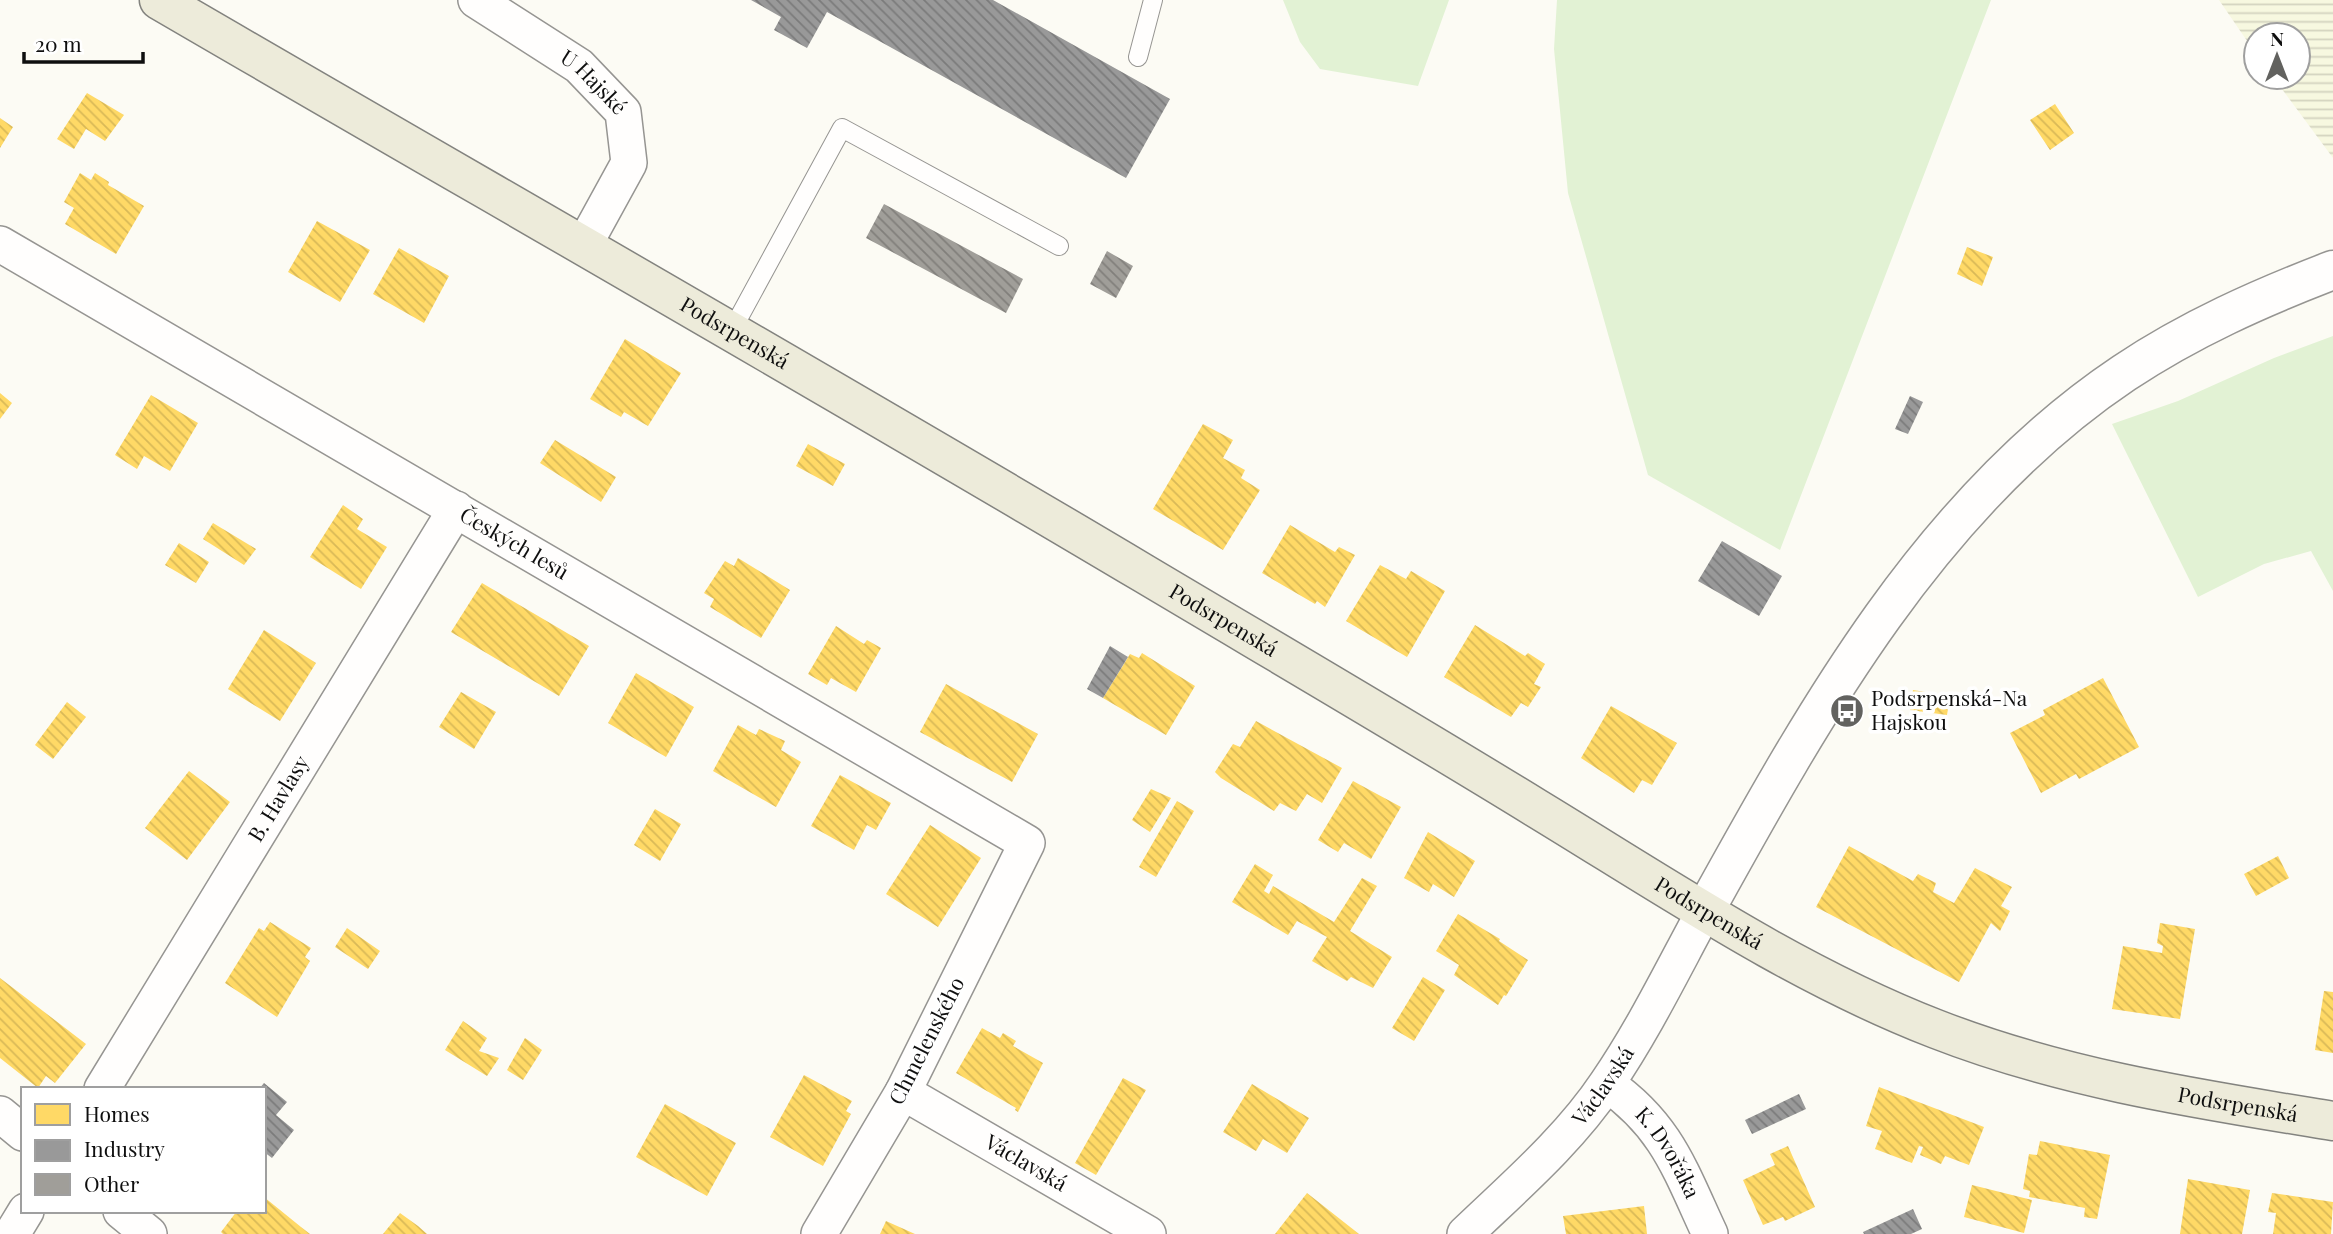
<svg xmlns="http://www.w3.org/2000/svg" width="2333" height="1234" font-family="'Playfair Display',serif">
<style>
.farmland{fill:url(#farmland-rules)}
.grass{fill:#e2f2d4}
.homes{fill:url(#homes-back-hatch)}
.industry{fill:url(#industry-back-hatch)}
.building{fill:url(#building-back-hatch)}
.lines{fill:none;stroke-linecap:round;stroke-linejoin:round}
.service-casing{stroke:#969592;stroke-width:20}
.minor-casing{stroke:#969592;stroke-width:38}
.tertiary-casing{stroke:#969592;stroke-width:41}
.primary-casing{stroke:#83837f;stroke-width:41}
.service{stroke:#fffefd;stroke-width:18}
.minor{stroke:#fffefd;stroke-width:35}
.tertiary{stroke:#fffefd;stroke-width:38}
.primary{stroke:#edebda;stroke-width:38}
.labels{text-anchor:middle;stroke-width:7;stroke-linejoin:round;paint-order:stroke}
.street-label{font-size:21px;fill:#0f0f0f;stroke:#fff}
.poi-label{font-size:21px;fill:#0f0f0f;stroke:#fff;text-anchor:start}
</style>
<defs>
<pattern id="farmland-rules" width="6" height="5" patternUnits="userSpaceOnUse" patternTransform="scale(1.75)"><rect width="6" height="5" fill="#f7f8e0"/><path d="M0 2.5h6" fill="none" stroke="#d3d3bf"/></pattern>
<pattern id="homes-back-hatch" width="6" height="6" patternUnits="userSpaceOnUse" patternTransform="scale(1.75)"><rect width="6" height="6" fill="#ffd966"/><path d="M-1 5l2 2M0 0l6 6M5-1l2 2" fill="none" stroke="#d9b957"/></pattern>
<pattern id="industry-back-hatch" width="6" height="6" patternUnits="userSpaceOnUse" patternTransform="scale(1.75)"><rect width="6" height="6" fill="#999"/><path d="M-1 5l2 2M0 0l6 6M5-1l2 2" fill="none" stroke="#7b7b7b"/></pattern>
<pattern id="building-back-hatch" width="6" height="6" patternUnits="userSpaceOnUse" patternTransform="scale(1.75)"><rect width="6" height="6" fill="#a09e99"/><path d="M-1 5l2 2M0 0l6 6M5-1l2 2" fill="none" stroke="#817f7b"/></pattern>
</defs>
<rect width="100%" height="100%" fill="#fcfbf4"/>
<path class="farmland" d="M2219 0H2333V158L2273 77H2298V35H2256V54Z"/>
<path class="grass" d="M1283 0H1449L1418 86 1320 69 1300 42Z
M1557 0H1991L1780 550 1648 475 1568 193 1554 49Z
M2333 336V591L2311 551 2264 564 2198 597 2112 424 2178 401 2274 358Z"/>
<path class="homes" d="M87 93 124 115 105 141 86 129 74 149 57 139Z
M2055 104 2074 133 2050 150 2030 120Z
M0 118 13 127 0 148Z
M80 173 91 180 95 173 109 182 108 185 144 206 116 254 65 224 74 208 64 202Z
M317 221 370 250 340 302 288 272Z
M1967 247 1993 257 1982 286 1957 274Z
M399 248 449 276 424 323 373 294Z
M625 339 681 373 648 426 624 412 621 417 590 399Z
M0 393 12 403 0 419Z
M151 395 198 423 170 471 144 456 137 469 115 455Z
M1203 424 1233 440 1223 458 1245 470 1241 478 1260 490 1223 550 1153 509Z
M555 440 616 477 601 502 540 463Z
M808 444 845 464 833 486 796 466Z
M343 505 363 519 357 529 387 547 361 589 310 557Z
M213 523 256 549 244 565 203 539Z
M1290 525 1335 552 1339 547 1355 555 1325 607 1317 601 1315 604 1262 573Z
M179 543 209 562 196 583 165 565Z
M738 558 790 590 761 638 710 607 714 599 704 593 725 561 734 566Z
M1380 565 1406 579 1411 571 1445 591 1407 657 1346 621Z
M482 583 589 646 559 696 451 632Z
M1475 625 1525 656 1528 653 1545 664 1534 684 1541 687 1528 707 1521 703 1511 717 1444 677Z
M836 626 864 644 867 640 881 648 856 692 831 678 827 685 808 674Z
M264 630 316 663 280 721 228 689Z
M1142 653 1195 686 1166 735 1103 698 1130 654 1139 658Z
M636 673 694 707 666 757 608 723Z
M2103 678 2139 747 2079 779 2076 774 2041 793 2010 733 2045 715 2043 710Z
M946 684 1038 734 1012 782 920 732Z
M1913 690 1950 696 1947 715 1910 710Z
M461 692 496 712 474 749 439 727Z
M67 702 86 717 53 759 35 745Z
M1611 706 1677 743 1652 785 1642 780 1634 793 1581 758Z
M1256 721 1342 768 1322 803 1307 794 1296 811 1280 803 1274 811 1221 778 1215 772 1233 744 1240 747Z
M738 725 756 735 759 729 785 741 781 750 801 762 776 807 713 771Z
M189 771 230 802 187 860 145 828Z
M840 775 891 803 876 830 867 825 854 850 811 826Z
M1353 781 1401 807 1371 859 1344 843 1338 852 1318 840Z
M1151 789 1171 798 1150 832 1132 820Z
M1177 801 1194 811 1156 877 1139 867Z
M655 809 681 824 660 861 634 845Z
M930 825 981 858 938 927 886 894Z
M1428 832 1475 861 1454 897 1433 884 1429 892 1404 878Z
M1849 846 1913 881 1918 874 1936 883 1933 892 1954 903 1975 868 2012 887 2001 906 2010 911 2000 931 1991 923 1959 982 1816 907Z
M2278 856 2289 878 2256 896 2244 874Z
M1255 864 1273 875 1264 891 1269 894 1273 886 1334 922 1362 878 1377 886 1350 931 1392 957 1373 988 1351 977 1347 981 1312 961 1327 937 1297 921 1288 935 1232 902Z
M1458 914 1500 939 1499 941 1528 960 1506 996 1504 995 1498 1005 1454 975 1459 965 1436 951Z
M270 922 311 948 305 957 310 961 277 1017 225 983 259 928 264 931Z
M2160 923 2195 929 2180 1019 2112 1009 2123 946 2162 953 2163 946 2157 943Z
M347 928 380 951 368 969 335 947Z
M1423 977 1445 990 1414 1041 1392 1028Z
M0 978 86 1044 55 1083 46 1076 38 1088 0 1058Z
M2324 991 2333 992V1053L2315 1050Z
M463 1021 487 1038 479 1051 499 1058 487 1076 445 1050Z
M982 1028 1000 1038 1003 1033 1016 1041 1013 1046 1043 1063 1018 1112 1015 1110 1016 1108 956 1073Z
M525 1038 542 1050 523 1080 507 1070Z
M804 1075 852 1101 846 1111 851 1114 823 1166 770 1137Z
M1123 1078 1146 1090 1096 1175 1075 1163Z
M1252 1084 1309 1118 1287 1153 1263 1139 1256 1151 1223 1132Z
M1879 1087 1984 1127 1969 1165 1945 1156 1941 1164 1920 1155 1923 1147 1919 1146 1912 1163 1875 1149 1882 1131 1866 1126Z
M665 1104 736 1143 707 1196 636 1157Z
M2040 1141 2110 1155 2097 1219 2084 1217 2085 1208 2029 1197 2030 1191 2023 1189 2029 1154 2037 1155Z
M1788 1146 1815 1207 1785 1221 1783 1217 1763 1225 1743 1180 1775 1165 1770 1154Z
M2188 1179 2250 1190 2242 1234H2180Z
M1972 1185 2032 1200 2024 1233 1964 1217Z
M1307 1193 1359 1234H1275Z
M2272 1193 2333 1202 2331 1234H2273L2276 1213 2268 1212Z
M264 1197 301 1227 310 1234H223L221 1232 237 1211H264Z
M1644 1206 1647 1234H1566L1563 1216Z
M400 1213 418 1226 427 1234H383Z
M886 1221 915 1234H880Z"/>
<path class="industry" d="M751 0H993L1170 99 1126 178 827 12 807 48 774 30 781 17Z
M1910 396 1923 402 1908 434 1895 429Z
M1722 541 1782 576 1759 616 1698 581Z
M1110 646 1128 657 1103 698 1087 689Z
M264 1083 287 1102 276 1115 294 1130 272 1158 264 1152V1089H259Z
M1799 1094 1806 1109 1752 1134 1745 1120Z
M1913 1209 1922 1229 1911 1234H1864L1863 1232Z"/>
<path class="building" d="M884 204 1023 279 1006 313 866 238Z
M1107 251 1133 266 1116 298 1090 284Z"/>
<g class="lines">
<g class="service-casing">
<path id="service" d="M1138 57 1153 0
M731 332 842 128 1059 246"/>
</g>
<g class="minor-casing">
<g id="minor">
<path id="s1" d="M476 0 579 66 623 112 629 163 584 245"/>
<path id="s2" d="M0 244 1027 843 903 1092 819 1234"/>
<path id="s3" d="M1607 1084C1667 1126 1680 1170 1710 1234"/>
<path id="s4" d="M102 1089 456 509"/>
<path id="s5" d="M903 1092 1148 1234"/>
<path d="M0 1114 23 1133"/>
<path d="M121 1211 149 1234"/>
<path d="M12 1234 26 1211"/>
<path id="s6" d="M1465 1234C1514 1187 1569 1140 1607 1083 1644 1029 1673 969 1704 912"/>
</g>
</g>
<g class="tertiary-casing">
<path id="tertiary" d="M1704 912C1814 713 1931 502 2124 373 2190 329 2260 298 2333 270"/>
</g>
<g class="primary-casing">
<g id="primary">
<path id="s7" d="M159 0C487 191 817 379 1143 573 1274 651 1406 728 1536 808 1666 887 1794 974 1936 1029 2064 1079 2198 1099 2333 1121"/>
</g>
</g>
<use href="#service" class="service"/>
<use href="#minor" class="minor"/>
<use href="#tertiary" class="tertiary"/>
<use href="#primary" class="primary"/>
</g>
<defs>
<g id="bus-disc" transform="scale(1.75)"><circle r="9.5" fill="#62625f" stroke="#fff"/><path d="M-5-6H5V4H4V6H2V4H-2V6H-4V4H-5ZM-3.5-4V0h7V-4ZM-3.5 1.2v1.5H-2V1.2ZM2 1.2v1.5H3.5V1.2Z" fill="#fff"/></g>
</defs>
<g fill-rule="evenodd">
<use href="#bus-disc" x="1847" y="711"/>
</g>
<g class="labels">
<g class="street-label">
<text dy="7" stroke="none"><textPath href="#s1" startOffset="144">U Hajské</textPath></text>
<text dy="7" stroke="none"><textPath href="#s7" startOffset="665">Podsrpenská</textPath></text>
<text dy="7" stroke="none"><textPath href="#s2" startOffset="595">Českých lesů</textPath></text>
<text dy="7" stroke="none"><textPath href="#s7" startOffset="1232">Podsrpenská</textPath></text>
<text dy="7" stroke="none"><textPath href="#s4" startOffset="340">B. Havlasy</textPath></text>
<text dy="7" stroke="none"><textPath href="#s7" startOffset="1799">Podsrpenská</textPath></text>
<text transform="translate(927 1041) rotate(-63)" y="7">Chmelenského</text>
<text dy="7" stroke="none"><textPath href="#s6" startOffset="203">Václavská</textPath></text>
<text dy="7" stroke="none"><textPath href="#s7" startOffset="2366">Podsrpenská</textPath></text>
<text dy="7" stroke="none"><textPath href="#s3" startOffset="93">K. Dvořáka</textPath></text>
<text dy="7" stroke="none"><textPath href="#s5" startOffset="142">Václavská</textPath></text>
</g>
<g class="poi-label">
<text x="1871" y="706">Podsrpenská-Na<tspan x="1871" dy="24">Hajskou</tspan></text>
</g>
</g>
<rect x="21" y="1087" width="245" height="126" fill="#ffffff" stroke="#9f9f9f" stroke-width="2"/>
<rect x="35" y="1104" width="35" height="21" fill="#ffd966" stroke="#9f9f9f" stroke-width="2"/>
<text x="84" y="1122" font-size="21" fill="#0f0f0f">Homes</text>
<rect x="35" y="1140" width="35" height="21" fill="#999999" stroke="#9f9f9f" stroke-width="2"/>
<text x="84" y="1157" font-size="21" fill="#0f0f0f">Industry</text>
<rect x="35" y="1174" width="35" height="21" fill="#a09e99" stroke="#9f9f9f" stroke-width="2"/>
<text x="84" y="1192" font-size="21" fill="#0f0f0f">Other</text>
<g transform="translate(2277 56)"><circle r="33" fill="#ffffff" stroke="#9f9f9f" stroke-width="2"/>
<path d="M0-5L12 26L0 18L-12 26Z" fill="#62625f"/>
<text y="-10" font-size="19" font-weight="bold" text-anchor="middle" fill="#0f0f0f">N</text>
</g>
<path d="M24 52v10h119v-10" fill="none" stroke="#0f0f0f" stroke-width="3.5"/>
<text x="35" y="52" font-size="21" fill="#0f0f0f" stroke="#ffffff" stroke-width="5" paint-order="stroke">20 m</text>
</svg>
